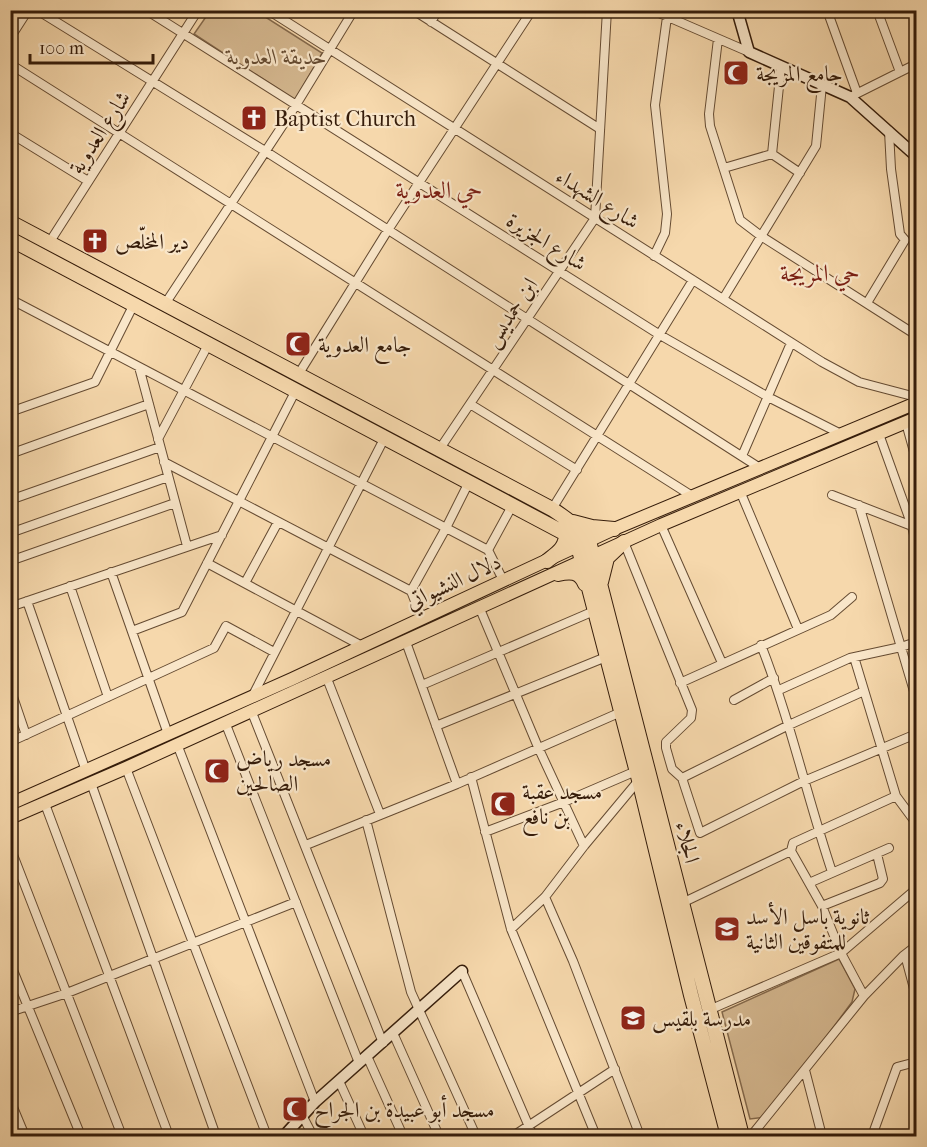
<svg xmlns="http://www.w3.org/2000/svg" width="927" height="1147" font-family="'IM FELL French Canon',Amiri,serif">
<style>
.green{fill:#d5b890;stroke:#856a4d;stroke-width:1.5}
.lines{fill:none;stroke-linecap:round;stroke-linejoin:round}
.street-casing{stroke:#654b32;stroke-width:10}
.secondary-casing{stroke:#351c0a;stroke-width:13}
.primary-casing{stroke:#351c0a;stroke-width:14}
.highway-casing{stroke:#351c0a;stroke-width:16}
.street{stroke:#f9e6c9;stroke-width:8}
.secondary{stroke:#f9e6c9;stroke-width:10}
.primary{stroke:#f6d8ac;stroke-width:12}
.highway{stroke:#f6d8ac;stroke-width:14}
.labels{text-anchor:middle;stroke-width:4.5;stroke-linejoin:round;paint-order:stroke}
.park-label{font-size:22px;font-style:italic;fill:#654b32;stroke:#f9e6c9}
.poi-label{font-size:22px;fill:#351c0a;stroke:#f9e6c9;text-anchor:start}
.street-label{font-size:22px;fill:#351c0a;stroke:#f9e6c9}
.neighbourhood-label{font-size:24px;fill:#7a1f14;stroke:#f9e6c9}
</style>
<rect width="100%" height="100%" fill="#f6d8ac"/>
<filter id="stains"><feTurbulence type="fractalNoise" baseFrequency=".00333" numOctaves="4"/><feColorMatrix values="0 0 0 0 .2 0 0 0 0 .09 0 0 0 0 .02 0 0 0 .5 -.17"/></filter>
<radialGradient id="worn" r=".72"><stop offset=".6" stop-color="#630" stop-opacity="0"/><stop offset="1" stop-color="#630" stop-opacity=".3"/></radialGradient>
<path class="green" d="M210 11H256L322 53 295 100 194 34Z
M839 959 855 989 852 1002 767 1117 750 1119 722 1012Z"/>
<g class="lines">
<g class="street-casing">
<path id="street" d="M37 10 265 151 760 468
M146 10 660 335 770 398 841 434
M268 10 822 362 859 382 916 397
M413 10 600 129
M652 10 749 52
M827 10 857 93
M877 10 900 72
M431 22 438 10
M10 38 28 10
M718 39 709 114 710 126 740 220 761 236 916 335
M10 64 692 496
M781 67 772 154 800 173
M854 95 916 64
M10 133 88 181
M724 168 772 154
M49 243 198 10
M654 256 665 233 667 214 655 105 667 17
M10 299 488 550 503 580
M723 299 816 146 822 85
M867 303 905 240 900 234 891 169 889 131
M165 304 296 105 354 10
M139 367 187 546
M298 375 388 230 532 10
M470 404 577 470
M10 412 95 382 134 304
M906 423 916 459
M158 439 209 343
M439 450 595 218 607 10
M10 454 149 404
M742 456 791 343
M164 462 411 591 422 619
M740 491 798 629
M832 495 912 526 879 434
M10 500 160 447
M859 505 916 698
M552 509 693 280
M661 525 722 663
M912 526 916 544
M10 533 168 477
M624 542 692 710 691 718 666 742V748L672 769 682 778 700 833 804 781 916 734
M488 550 512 506
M10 561 175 503
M207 563 362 646
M111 572 168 734
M245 583 278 522
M70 586 108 697
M411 591 446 528 469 482
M27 601 86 771
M10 607 222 535
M480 609 538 747 584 846
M132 631 182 612 296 390
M406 642 457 784
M761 645C790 719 807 797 832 872
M854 657 896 796 916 823
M326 676 380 814
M680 683 831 615 852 597
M422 685 594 611
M10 688 26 735
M779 690 850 658 901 647 916 642
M252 697 385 437
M734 700 774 678
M251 710 383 1043
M225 722 359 1063
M436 726 606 657
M10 742 214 648 226 626 274 652
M177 744 315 1102
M126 768 267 1136
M471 777 511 929 596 1136
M682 778 789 725 864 691
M91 783 216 1136
M45 804 169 1136
M366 820 411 992 476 1136
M485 832 564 802 636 771
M306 845 457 784 621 712
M10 847 122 1136
M809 883 889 848
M545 897 573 961 640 1136
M682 903 791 851
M822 906 880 883 883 879 877 854
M511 929 545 897 584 846 639 780
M905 955 916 996
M10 963 81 1136
M462 971 533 1136
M864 996 841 953 822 906 791 851 793 843 896 796
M709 1010 841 953 916 889
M10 1012 67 993 296 902
M393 1033 439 1136
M367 1056 403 1136
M805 1070 822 1136
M339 1081 364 1136
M10 1100 25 1136
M302 1115 313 1136
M513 1136 615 1069
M751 1136 864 996 903 956 916 946
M872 1136 897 1067 916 1062"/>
</g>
<g class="secondary-casing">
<path id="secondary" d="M737 10 749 52 850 97 916 156
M284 1136 315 1102 462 971"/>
</g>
<g class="primary-casing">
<path id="primary" d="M10 804 292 679 614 529 916 403
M10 818 126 768 661 525 916 418"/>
</g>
<g class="highway-casing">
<path id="highway" d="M10 222 552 509C567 519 578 527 589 541L742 1136
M10 239 566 534 578 546 639 780 691 995 728 1136
M573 522 592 527 614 529
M547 561C557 553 566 548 566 534
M558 574C570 571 580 571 585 584
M601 582 607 558 624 542"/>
</g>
<use href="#street" class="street"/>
<use href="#secondary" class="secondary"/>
<use href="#primary" class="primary"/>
<use href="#highway" class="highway"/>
</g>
<defs>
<g id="mosque-square" transform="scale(1.35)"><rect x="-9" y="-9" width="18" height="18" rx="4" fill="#8f2418" stroke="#f9e6c9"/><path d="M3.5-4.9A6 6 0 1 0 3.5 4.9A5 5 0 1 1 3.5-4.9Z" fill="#fff"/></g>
<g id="church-square" transform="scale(1.35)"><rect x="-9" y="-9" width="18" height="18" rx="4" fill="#8f2418" stroke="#f9e6c9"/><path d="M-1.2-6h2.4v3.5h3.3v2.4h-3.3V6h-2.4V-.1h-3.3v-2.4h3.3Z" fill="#fff"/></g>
<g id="school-square" transform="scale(1.35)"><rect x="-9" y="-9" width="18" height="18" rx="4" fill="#8f2418" stroke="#f9e6c9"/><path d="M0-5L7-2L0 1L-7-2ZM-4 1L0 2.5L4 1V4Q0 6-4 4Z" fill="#fff"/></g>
</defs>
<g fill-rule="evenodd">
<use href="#mosque-square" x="736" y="73"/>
<use href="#church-square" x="254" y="118"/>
<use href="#church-square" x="95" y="241"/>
<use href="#mosque-square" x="298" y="344"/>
<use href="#mosque-square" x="217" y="771"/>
<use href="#mosque-square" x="503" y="804"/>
<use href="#school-square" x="727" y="929"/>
<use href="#school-square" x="633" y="1018"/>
<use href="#mosque-square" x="295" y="1109"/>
</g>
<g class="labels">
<g class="park-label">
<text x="277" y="64">حديقة العدوية</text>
</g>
<g class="poi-label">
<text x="756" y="81">جامع المريجة</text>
<text x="274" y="126">Baptist Church</text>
<text x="115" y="249">دير المخلّص</text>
<text x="318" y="352">جامع العدوية</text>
<text x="236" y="766">مسجد رياض<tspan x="236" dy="25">الصالحين</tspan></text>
<text x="522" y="799">مسجد عقبة<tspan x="522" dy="25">بن نافع</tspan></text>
<text x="746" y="924">ثانوية باسل الأسد<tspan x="746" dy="25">للمتفوقين الثانية</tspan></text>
<text x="652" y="1026">مدرسة بلقيس</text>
<text x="314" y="1117">مسجد أبو عبيدة بن الجراح</text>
</g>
<g class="street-label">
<text transform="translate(99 132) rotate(-57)" y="8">شارع العدوية</text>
<text transform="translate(598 198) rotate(32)" y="8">شارع الشهداء</text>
<text transform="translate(547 241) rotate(32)" y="8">شارع الجزيرة</text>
<text transform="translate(510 312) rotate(-56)" y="8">ابن حمديس</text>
<text transform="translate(453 581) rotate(-25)" y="8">دلال النشيواتي</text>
<text transform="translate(688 842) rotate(76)" y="8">الجلاء</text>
</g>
<g class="neighbourhood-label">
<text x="439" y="198">حي العدوية</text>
<text x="820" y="281">حي المريجة</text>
</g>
</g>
<rect width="927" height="1147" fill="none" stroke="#f6d8ac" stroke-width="36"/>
<rect x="12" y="12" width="903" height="1123" fill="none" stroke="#351c0a" stroke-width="3"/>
<rect x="18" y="18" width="891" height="1111" fill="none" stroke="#351c0a" stroke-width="1.5"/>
<path d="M30 54v9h123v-9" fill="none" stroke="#351c0a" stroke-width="3"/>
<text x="39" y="54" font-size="18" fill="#351c0a" stroke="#f9e6c9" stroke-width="4.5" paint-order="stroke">100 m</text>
<rect width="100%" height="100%" filter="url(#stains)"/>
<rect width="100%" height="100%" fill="url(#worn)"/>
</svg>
